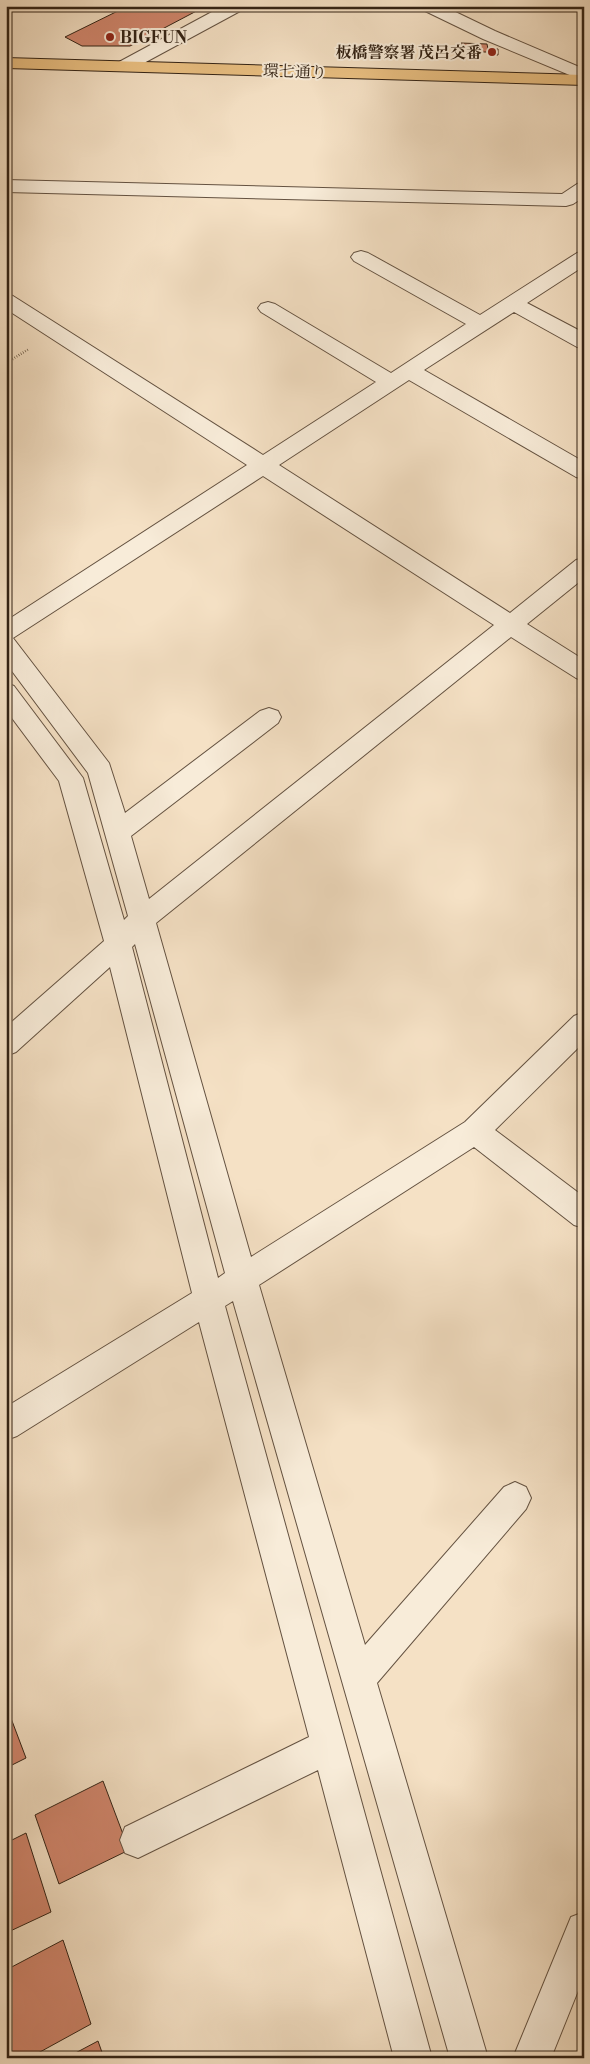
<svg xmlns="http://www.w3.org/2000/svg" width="590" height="2064" font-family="'Libre Bodoni','Noto Serif JP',serif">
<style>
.building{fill:#d1866d;stroke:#332315}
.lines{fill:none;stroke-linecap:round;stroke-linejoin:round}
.minor-casing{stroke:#645241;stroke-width:2}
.major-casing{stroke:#332315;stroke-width:2}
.path{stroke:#332315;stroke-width:2.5;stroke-dasharray:0.5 2;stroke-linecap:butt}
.minor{fill:#f8ecd9;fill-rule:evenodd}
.major{fill:#eac082;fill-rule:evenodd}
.poi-dot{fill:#8f2418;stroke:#f8ecd9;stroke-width:2}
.labels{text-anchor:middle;stroke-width:4;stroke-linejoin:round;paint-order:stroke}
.far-poi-label{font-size:16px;font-weight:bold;fill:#332315;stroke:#f8ecd9;text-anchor:start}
.far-street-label{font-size:16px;fill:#332315;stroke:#f8ecd9}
</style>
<rect width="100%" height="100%" fill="#f5e1c5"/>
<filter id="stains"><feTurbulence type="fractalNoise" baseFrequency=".004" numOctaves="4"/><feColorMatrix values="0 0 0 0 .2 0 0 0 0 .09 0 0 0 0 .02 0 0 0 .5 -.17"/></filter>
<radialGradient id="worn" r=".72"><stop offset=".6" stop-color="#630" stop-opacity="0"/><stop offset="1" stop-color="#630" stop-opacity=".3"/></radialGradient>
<path class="building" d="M128 6H206L130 46H82L65 37Z
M461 43 487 44 488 49H498V55H488L487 52H467V49H462Z
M6 1705 26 1758 6 1768Z
M103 1781 129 1850 59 1884 35 1815Z
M26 1833 51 1912 6 1933V1843Z
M63 1940 91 2024 29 2058H6V1970Z
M98 2041 104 2058H66Z"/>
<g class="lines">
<g class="minor-casing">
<path id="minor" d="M223 6H244L242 10 131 70 125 71 119 70 116 66 119 62Z
M421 6H443L495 31 584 69V81L483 39 423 10Z
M6 180 562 194 577 184 584 182V197L573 204 566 206 6 192Z
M361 251 368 253 480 315 577 253 584 251V266L527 303 584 333V348L577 347 514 312 424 370 584 462V479L576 477 409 380 279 465 510 613 576 560 584 558V578L527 624 584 660V681L576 678 511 637 156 923 251 1257 465 1122 574 1016 584 1012V1042L495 1130 584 1197V1228L574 1225 474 1147 259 1285 365 1645 504 1487 515 1482 526 1487 531 1498 526 1509 377 1683 488 2058H450L233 1301 225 1306 432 2058H394L318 1770 138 1858 125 1853 120 1840 125 1827 309 1737 199 1322 17 1436 6 1440V1407L192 1293 110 967 16 1052 6 1056V1027L104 941 59 781 6 710V683L14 686 83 778 124 920 128 916 88 773 6 663V621L247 465 6 309V294L13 296 263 455 376 382 261 312 258 308 261 304 268 302 275 304 391 373 466 324 354 261 351 257 354 253ZM263 476 494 625 149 899 131 836 278 723 281 717 278 711 269 708 260 711 125 813 109 763 13 638ZM135 944 225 1273 218 1278 132 947Z
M584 1912V1976L551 2058H513L571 1917Z"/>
</g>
<g class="major-casing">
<path id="major" d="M6 58 584 75V85L6 68Z"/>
</g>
<path class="path" d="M6 363 29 349"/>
<use href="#minor" class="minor"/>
<use href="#major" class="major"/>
</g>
<g class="poi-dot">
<circle cx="110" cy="37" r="5"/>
<circle cx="492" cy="52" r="5"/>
</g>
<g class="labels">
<g class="far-poi-label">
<text x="120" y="43">BIGFUN</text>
<text x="482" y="58" text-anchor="end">板橋警察署 茂呂交番</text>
</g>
<g class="far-street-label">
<text transform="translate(295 71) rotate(2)" y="6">環七通り</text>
</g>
</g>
<rect width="590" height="2064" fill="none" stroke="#f5e1c5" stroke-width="25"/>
<rect x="8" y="8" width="575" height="2049" fill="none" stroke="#332315" stroke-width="2.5"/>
<rect x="12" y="12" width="565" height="2039" fill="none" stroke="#332315"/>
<rect width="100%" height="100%" filter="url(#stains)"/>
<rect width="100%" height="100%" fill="url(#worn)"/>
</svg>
